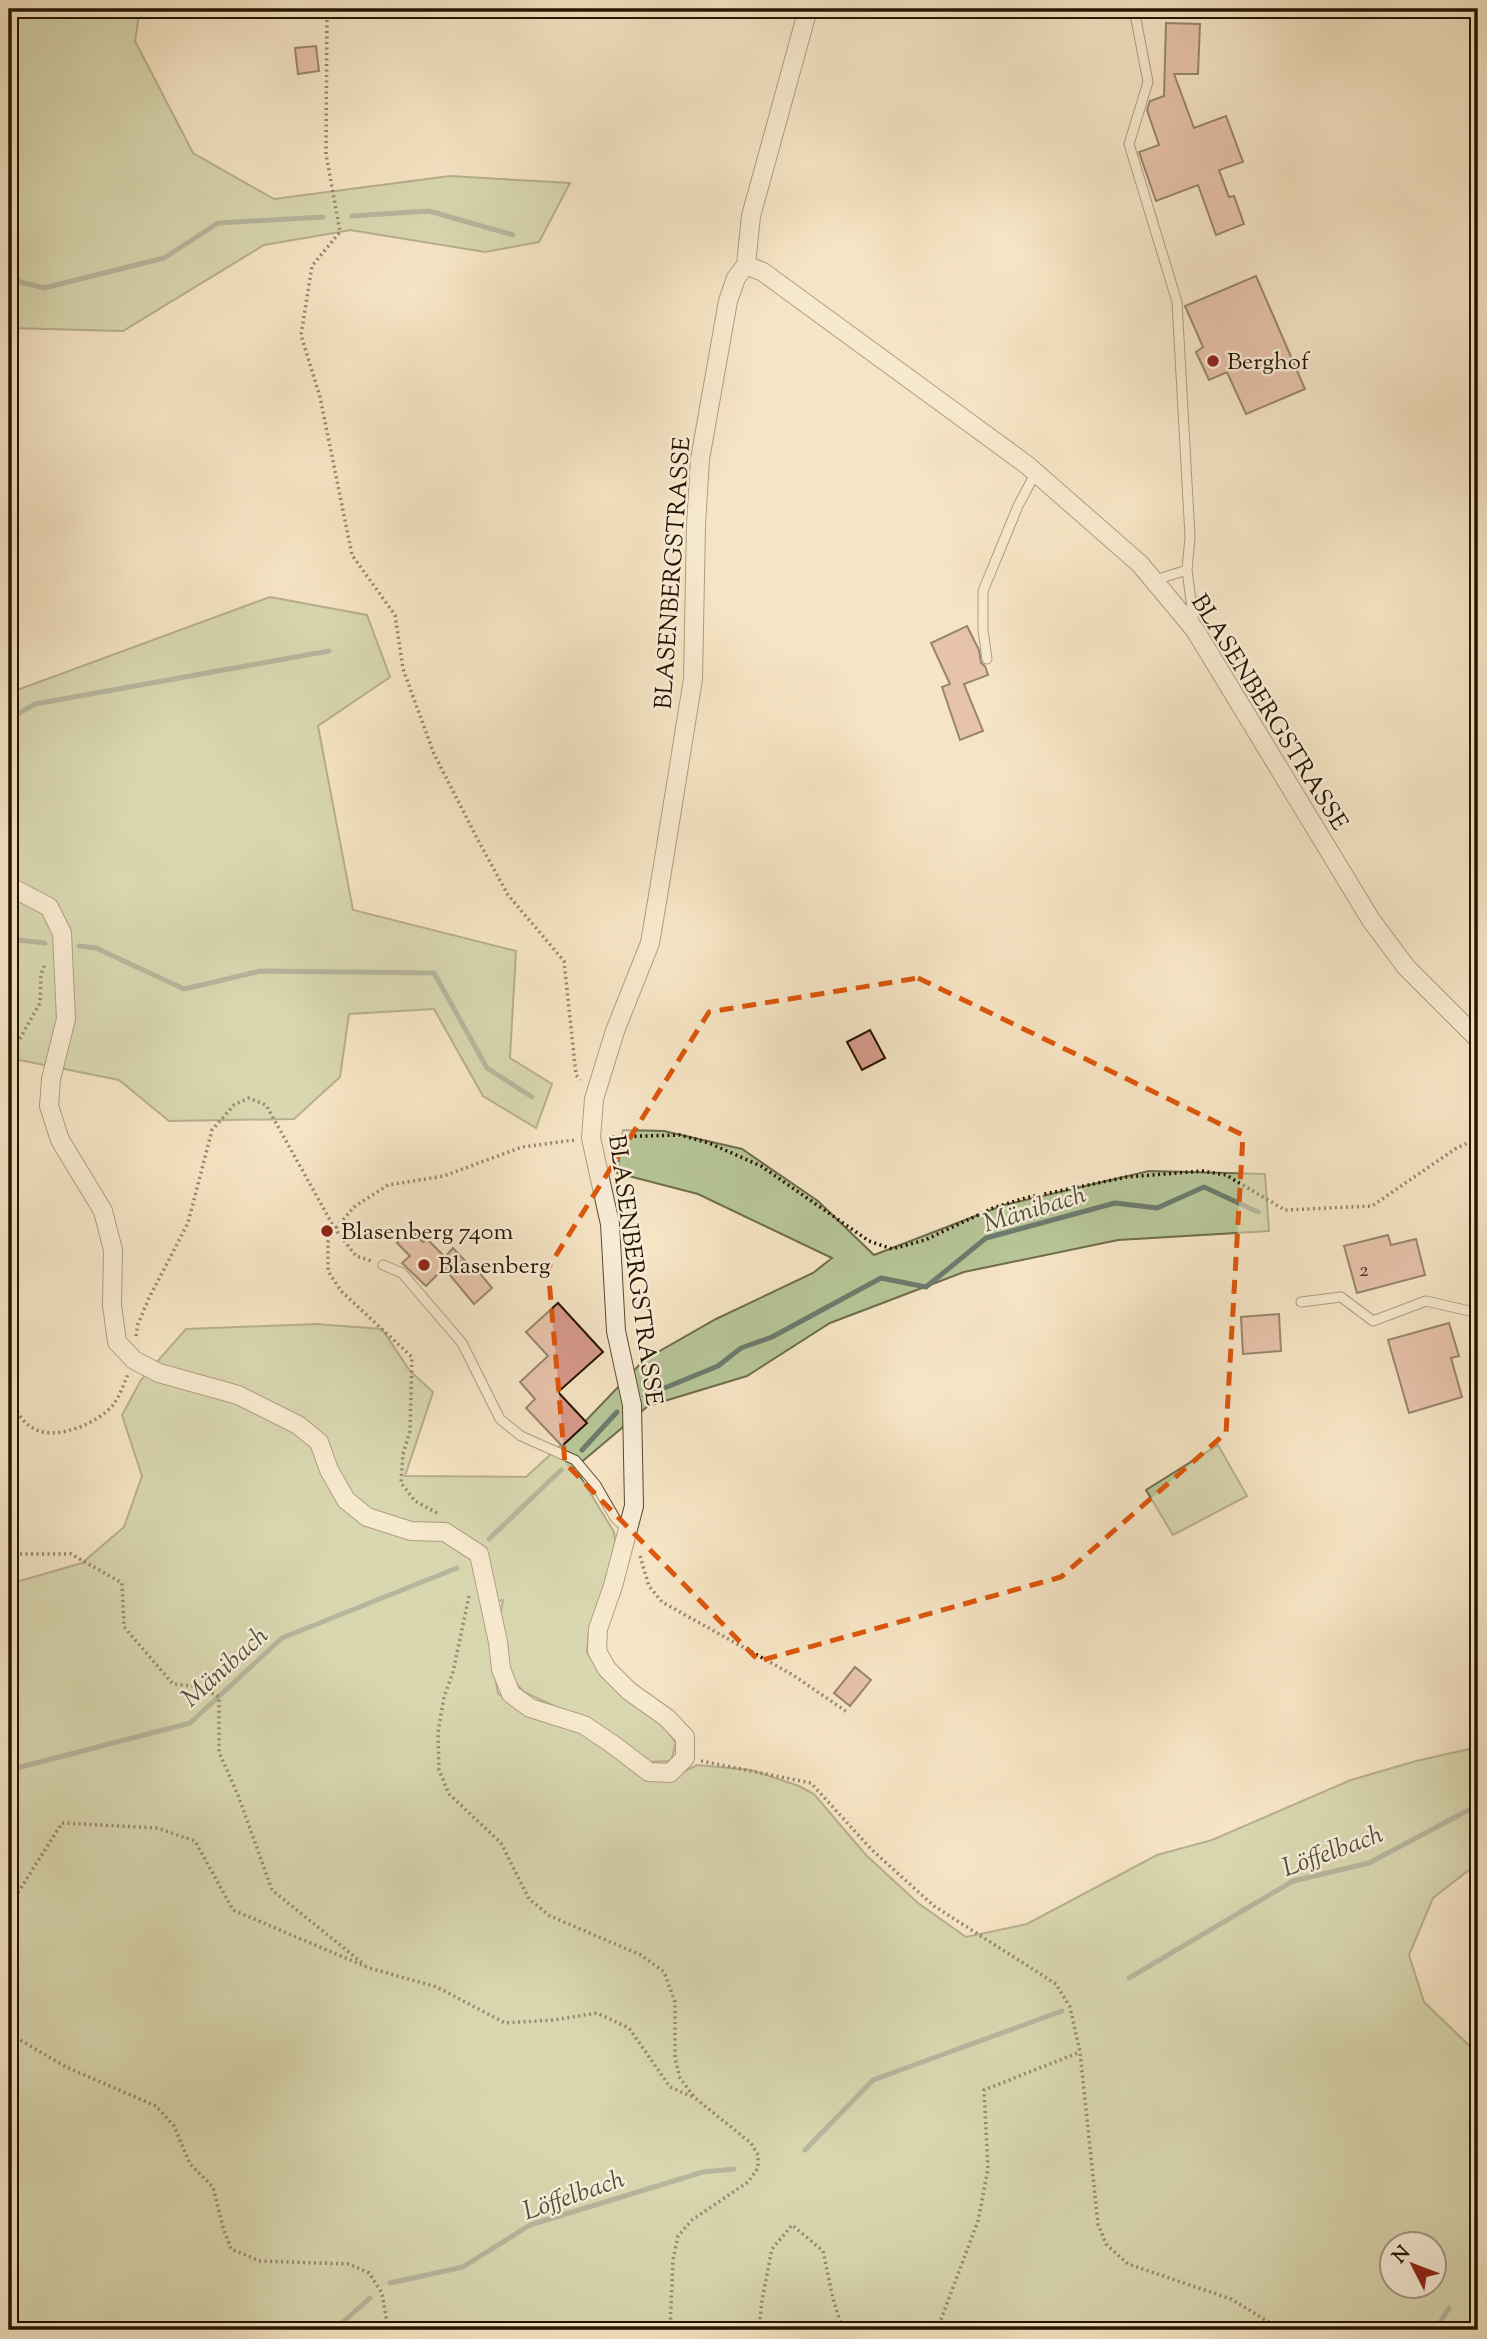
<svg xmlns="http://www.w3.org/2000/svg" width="1487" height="2339" font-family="'Sorts Mill Goudy',serif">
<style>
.green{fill:#b7c698;stroke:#6e6d4c;stroke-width:2;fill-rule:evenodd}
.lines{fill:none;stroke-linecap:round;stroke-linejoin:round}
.stream{stroke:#6d7b6e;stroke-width:5}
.building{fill:#d79a8c;stroke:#251400;stroke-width:2}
.service-casing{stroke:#594831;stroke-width:11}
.minor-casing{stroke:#594831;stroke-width:20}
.path{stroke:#251400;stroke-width:3.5;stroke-dasharray:2 3.5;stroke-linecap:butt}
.service{stroke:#f9eed9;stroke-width:9}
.minor{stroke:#f9eed9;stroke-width:18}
.marked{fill:none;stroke:#de560b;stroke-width:5;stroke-dasharray:14 9;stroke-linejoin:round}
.poi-dot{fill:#8f2418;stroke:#f9eed9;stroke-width:2.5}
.labels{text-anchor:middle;stroke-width:5;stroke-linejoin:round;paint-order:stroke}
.number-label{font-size:21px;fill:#523623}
.poi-label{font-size:24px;fill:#251400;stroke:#f9eed9;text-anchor:start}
.street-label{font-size:24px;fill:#251400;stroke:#f9eed9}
.water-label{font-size:26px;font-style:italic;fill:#4f5040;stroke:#f9eed9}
</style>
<rect width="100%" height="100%" fill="#f6e5c5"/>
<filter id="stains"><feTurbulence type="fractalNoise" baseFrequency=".00286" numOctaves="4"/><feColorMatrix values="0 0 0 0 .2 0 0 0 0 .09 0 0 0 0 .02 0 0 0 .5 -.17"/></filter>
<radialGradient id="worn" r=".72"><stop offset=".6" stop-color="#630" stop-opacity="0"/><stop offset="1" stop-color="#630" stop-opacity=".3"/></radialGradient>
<path class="green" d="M9 9H140L135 41 193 153 274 199 450 176 570 183 539 242 485 252 350 230 340 232 264 245 123 331 9 328Z
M270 597 367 615 390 677 318 726 353 910 516 951 510 1058 552 1084 536 1128 483 1096 434 1009 349 1014 340 1077 294 1119 169 1121 119 1080 9 1058V693Z
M623 1130 664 1131 742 1149 818 1201 874 1255 1004 1205 1149 1171 1265 1174 1269 1231 1118 1240 964 1272 830 1323 747 1376 648 1406 572 1470 578 1473 614 1532 617 1554 589 1632 587 1652 602 1677 661 1721 676 1743 671 1761 649 1762 569 1713 524 1692 507 1674 500 1616 503 1600 484 1604 498 1694 585 1734 665 1781 697 1765 751 1770 799 1786 814 1794 866 1855 918 1903 966 1937 1027 1924 1157 1855 1212 1840 1351 1780 1416 1761 1478 1747V1863L1433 1898 1409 1955 1424 2002 1478 2054V2330H9V1584L82 1563 124 1527 142 1476 122 1415 141 1380 186 1329 316 1324 382 1329 410 1371 433 1392 405 1476 526 1477 576 1431 644 1360 716 1319 813 1273 832 1258 698 1194 617 1173ZM1392 2244H1434V2286H1392Z
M1218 1445 1247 1496 1173 1535 1146 1490Z"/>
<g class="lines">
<path class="stream" d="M352 216 429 211 513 235
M9 279 44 288 164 258 218 223 323 217
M9 719 35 704 329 651
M9 939 45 943
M79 946 96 948 184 989 261 971 434 973 487 1068 532 1097
M645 1396 718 1366 741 1348 772 1337 881 1278 926 1287 986 1238 1115 1203 1157 1208 1204 1187 1258 1212
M582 1450 617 1412
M489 1539 561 1470
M9 1772 13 1769 190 1723 282 1638 457 1568
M1129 1978 1293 1881 1369 1863 1478 1805
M805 2150 873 2080 1062 2011
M390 2283 463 2267 530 2225 703 2172 734 2169
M334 2330 370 2298
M1435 2330 1449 2308"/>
</g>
<path class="building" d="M1166 23 1200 24 1198 74H1174L1194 128 1226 116 1243 162 1219 170 1229 197 1234 196 1244 224 1216 235 1198 185 1156 201 1139 152 1159 145 1147 110 1150 101 1164 96Z
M316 46 319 71 298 74 295 48Z
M1256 276 1305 389 1246 414 1227 372 1209 380 1196 352 1203 347 1185 306Z
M967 626 979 650 981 663 985 666 988 675 964 684 983 731 960 740 942 687 950 684 931 643Z
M870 1030 885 1058 862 1070 847 1042Z
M411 1230 423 1242 427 1239 445 1257 453 1248 470 1266 472 1264 492 1288 474 1304 444 1268 426 1286 402 1263 410 1256 397 1243Z
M1388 1235 1391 1245 1416 1239 1425 1275 1357 1293 1344 1246Z
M558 1303 603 1352 558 1392 587 1423 562 1446 526 1408 535 1399 520 1382 548 1356 526 1332Z
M1279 1314 1281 1351 1243 1354 1241 1317Z
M1449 1323 1459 1356 1451 1358 1462 1397 1409 1413 1388 1340Z
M855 1667 871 1680 850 1706 834 1693Z"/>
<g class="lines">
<g class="service-casing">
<path id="service" d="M1134 9 1148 82 1129 144 1177 302 1190 537 1187 570 1155 580
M1187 570 1194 624
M987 659 983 630V591L1018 506 1036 472
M383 1265 402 1273 462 1343 500 1419 521 1436 575 1460 596 1485 615 1518 628 1530
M1301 1302 1341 1297 1373 1321 1426 1301 1478 1313"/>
</g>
<g class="minor-casing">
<path id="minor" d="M746 265 763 272 1027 465 1140 564 1195 630 1371 920 1406 967 1478 1039
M9 886 49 907 62 933 66 1019 51 1079 49 1106 60 1140 103 1211 113 1250 112 1305 117 1342 134 1360 159 1373 238 1395 298 1425 319 1442 329 1470 346 1500 367 1517 411 1531 445 1532 479 1554 498 1642 501 1669 511 1694 530 1708 584 1725 615 1746 649 1772 670 1773 685 1758V1737L667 1718 629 1691 607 1669 597 1651 598 1629 613 1586 634 1506 632 1405 616 1331 610 1224 591 1138 594 1099 615 1031 650 943 659 890 693 679 696 525 700 459 728 301 736 278 746 265 751 216 808 9"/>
</g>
<path class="path" d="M327 9 326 154 340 232 312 266 301 335 320 397 352 555 395 615 403 669 434 754 478 840 508 895 564 961 576 1075 580 1080
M9 1058 40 1003 41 974 45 964
M607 1137 680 1135 709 1143 761 1166 869 1241 892 1249 925 1240 993 1208 1025 1198 1127 1177 1202 1171 1226 1175 1285 1210 1372 1206 1455 1149 1478 1138
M136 1336 138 1324 149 1298 188 1223 212 1130 234 1105 249 1098 266 1105 335 1229 356 1256 372 1261
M9 1391C14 1406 18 1418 31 1427 53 1443 99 1423 114 1404 120 1395 124 1384 128 1374
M437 1513 415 1501 401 1483 403 1454 410 1431 412 1357 341 1291 328 1271V1242L335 1229 354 1207 388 1185 444 1176 522 1147 575 1140
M9 1554H71L122 1583 124 1627 173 1684 201 1687 219 1697V1752L238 1795 272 1890 365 1965
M640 1556 649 1586 662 1602 793 1675 847 1712
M469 1596 453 1672 444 1697 438 1732 439 1770 449 1794 501 1843 529 1899 550 1916 641 1955 664 1972 675 2002V2058L680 2078 695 2098 751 2143 758 2155V2168L748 2182 692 2220 678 2236 673 2260 670 2330
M701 1761 811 1783 872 1850 934 1906 1056 1984 1070 2007 1080 2052 1098 2224 1106 2244 1128 2264 1231 2299 1282 2330
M9 1980 17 1894 62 1823 157 1828 195 1841 233 1910 369 1968 437 1987 505 2023 553 2020 597 2013 629 2028 670 2087 693 2097
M9 2029 15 2037 66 2067 156 2106 174 2126 190 2164 213 2187 223 2227 231 2249 260 2261 349 2264 369 2273 382 2293 387 2323 386 2330
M759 2330 762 2300 772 2249 792 2225 823 2251 833 2299 843 2330
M937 2330 978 2221 988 2169 984 2090 1080 2052"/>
<use href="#service" class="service"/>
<use href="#minor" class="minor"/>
</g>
<path d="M0 0H1487V2339H0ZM918 978 1243 1135 1226 1433 1061 1577 759 1661 565 1463 548 1268 709 1012Z" fill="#f6e5c5" fill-opacity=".55" fill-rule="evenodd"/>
<path class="marked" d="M918 978 1243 1135 1226 1433 1061 1577 759 1661 565 1463 548 1268 709 1012Z"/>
<g class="poi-dot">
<circle cx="1213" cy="361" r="7"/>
<circle cx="327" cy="1231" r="7"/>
<circle cx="424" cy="1265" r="7"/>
</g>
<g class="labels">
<g class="number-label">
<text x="1364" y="1276">2</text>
</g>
<g class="poi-label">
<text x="1227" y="369">Berghof</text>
<text x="341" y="1239">Blasenberg 740m</text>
<text x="438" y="1273">Blasenberg</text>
</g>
<g class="street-label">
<text transform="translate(672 573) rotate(-86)" y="8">BLASENBERGSTRASSE</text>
<text transform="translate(1270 712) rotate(58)" y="8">BLASENBERGSTRASSE</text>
<text transform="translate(636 1270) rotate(82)" y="8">BLASENBERGSTRASSE</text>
</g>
<g class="water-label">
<text transform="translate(1034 1208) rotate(-17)" y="9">Mänibach</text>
<text transform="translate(224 1666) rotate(-42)" y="9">Mänibach</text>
<text transform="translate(1332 1850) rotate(-20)" y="9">Löffelbach</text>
<text transform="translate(573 2194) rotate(-19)" y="9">Löffelbach</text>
</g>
</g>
<rect width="1487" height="2339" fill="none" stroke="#f6e5c5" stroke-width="35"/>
<rect x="10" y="10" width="1466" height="2318" fill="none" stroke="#251400" stroke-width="3.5"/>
<rect x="18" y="18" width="1452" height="2304" fill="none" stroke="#251400" stroke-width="2"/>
<g transform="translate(1413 2265) rotate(312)"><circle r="33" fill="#f9eed9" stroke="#a49782" stroke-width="2"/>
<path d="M0-5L12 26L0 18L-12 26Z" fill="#8f2418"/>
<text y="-10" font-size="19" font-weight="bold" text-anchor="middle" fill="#251400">N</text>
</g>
<rect width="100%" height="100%" filter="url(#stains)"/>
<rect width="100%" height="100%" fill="url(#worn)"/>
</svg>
